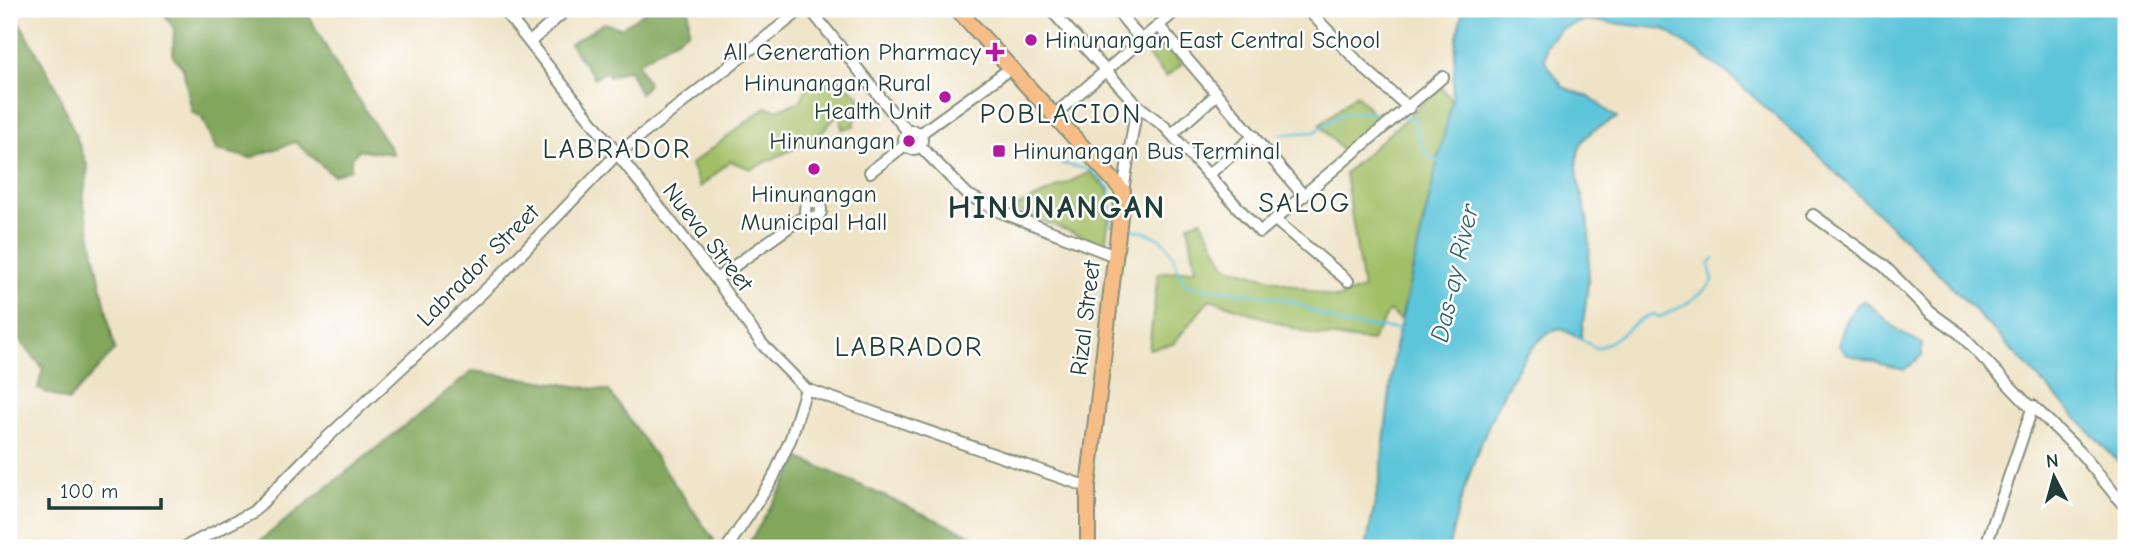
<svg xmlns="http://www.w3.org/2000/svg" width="2135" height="557" font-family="'Comic Neue',sans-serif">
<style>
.green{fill:#a2bf66;stroke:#607e4d;stroke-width:2}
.forest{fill:#81a65b;stroke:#507248;stroke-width:2}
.water{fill:#5dc5da;stroke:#3e8187;stroke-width:2}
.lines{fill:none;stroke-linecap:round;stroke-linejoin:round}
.stream{stroke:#5dc5da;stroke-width:2.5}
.minor-casing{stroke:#87907d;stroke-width:14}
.major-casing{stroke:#87907d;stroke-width:18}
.minor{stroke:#fff;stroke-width:10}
.major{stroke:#f6be86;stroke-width:14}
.poi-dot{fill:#b5179e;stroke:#fff;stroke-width:2.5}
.labels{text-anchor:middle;stroke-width:5;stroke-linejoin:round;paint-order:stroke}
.poi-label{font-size:24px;fill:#1f3d34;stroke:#fff;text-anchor:end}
.street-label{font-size:24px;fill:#1f3d34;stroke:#fff}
.water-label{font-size:26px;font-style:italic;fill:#326666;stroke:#fff}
.quarter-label{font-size:28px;letter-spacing:2px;fill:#1f3d34;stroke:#fff}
.district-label{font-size:32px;font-weight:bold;letter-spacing:2px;fill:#1f3d34;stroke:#fff}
</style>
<rect width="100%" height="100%" fill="#fff"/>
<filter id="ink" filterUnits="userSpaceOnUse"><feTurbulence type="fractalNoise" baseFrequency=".0143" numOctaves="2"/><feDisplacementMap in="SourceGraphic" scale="14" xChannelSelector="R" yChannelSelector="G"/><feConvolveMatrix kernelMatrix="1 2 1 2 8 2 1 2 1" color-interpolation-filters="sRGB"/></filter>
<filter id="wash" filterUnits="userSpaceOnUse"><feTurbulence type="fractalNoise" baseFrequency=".00686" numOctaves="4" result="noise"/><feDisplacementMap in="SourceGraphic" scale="28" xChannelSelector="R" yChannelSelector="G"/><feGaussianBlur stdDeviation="1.57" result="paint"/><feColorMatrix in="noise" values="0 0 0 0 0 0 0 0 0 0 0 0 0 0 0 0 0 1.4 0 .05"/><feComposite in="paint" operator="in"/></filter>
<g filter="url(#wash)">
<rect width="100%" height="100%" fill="#efe3c6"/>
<path class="green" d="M1159 37 1182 64 1166 77 1143 50Z
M839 78 861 98 854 126 842 129 839 113 817 138 751 169 730 161 700 187 691 164 766 107 776 110 801 101 806 89Z
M1441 87 1452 100 1401 320 1389 311 1372 341 1314 335 1210 299 1173 344 1149 349 1158 273 1196 269 1188 224 1201 220 1226 266 1337 298 1363 289 1345 173Z
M1356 94 1382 124 1346 155 1320 125Z
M1090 172 1108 190 1109 218 1105 245 1012 209Z"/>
<path class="forest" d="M9 9H12L56 87 88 167 83 200 115 350 68 401 38 389 43 368 9 328Z
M172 9H305L340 72 394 154 359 150 351 158V169L333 175 295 142 250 158 216 150 202 118 192 112 183 68 173 56 174 29 165 15Z
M649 9H689V31L638 63 648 84 640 94 629 69 609 77 607 71 594 78 570 44 604 23 621 28Z
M473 371 609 391 714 540 701 548H251Z
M800 458 999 548H746Z"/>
<path class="water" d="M1463 9H2126V470L1928 262 1802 140 1727 73 1664 29 1586 20 1560 29 1546 45 1545 61 1563 87 1589 97 1617 118C1604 124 1585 132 1580 147 1570 175 1588 205 1589 232 1591 269 1586 303 1581 339L1560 328C1510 340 1457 500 1449 548H1366L1380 477 1395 347 1452 100 1456 42Z
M1864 300 1899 331 1922 344V355L1904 370 1846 354 1839 345C1842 329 1850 308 1864 300Z"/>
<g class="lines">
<path class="stream" d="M1404 116 1415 119C1417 138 1422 155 1441 163
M1281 134 1314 132 1345 112 1394 114
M1028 147 1051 159
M1062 164 1092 170 1110 189 1112 226
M1126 228C1172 236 1167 245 1185 285L1287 299 1344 325 1400 329
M1578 337 1596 348C1618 342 1631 321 1654 314L1659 317C1681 308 1697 299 1713 281L1709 265 1714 258"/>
</g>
</g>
<g filter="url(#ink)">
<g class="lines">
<g class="minor-casing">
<path id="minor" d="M503 9 716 279 762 344 806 389 1088 487
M810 9 908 132
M1050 9 1137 105 1165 127 1260 232 1443 77
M1116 9 1141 40
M1307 9 1364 68 1409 108
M1158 25 1304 196
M530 42 567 9
M1054 115 1178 9
M904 140a9 9 0 1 1 18 0a9 9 0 1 1-18 0Z
M920 134 1011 68
M1172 134 1217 94
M920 146 968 195 1001 212 1115 256
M870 172 905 145
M1208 175 1254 136
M1123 191 1137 105
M805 210a8 8 0 1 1 16 0a8 8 0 1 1-16 0Z
M1813 215 1884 266 1930 312 1959 333 2032 409
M1275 220 1348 281
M716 279 806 215
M183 548 253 512 317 447 497 279 616 155 802 9
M727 548 773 478 791 438 806 389
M1985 548 2033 406 2080 452 2126 508"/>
</g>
<g class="major-casing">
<path id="major" d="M957 9 1123 191 1088 487V548"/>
</g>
<use href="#minor" class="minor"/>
<use href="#major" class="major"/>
</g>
</g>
<g class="poi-dot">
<circle cx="1031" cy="40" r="7"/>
<path d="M991.5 41.5h7v7h7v7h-7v7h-7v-7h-7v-7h7z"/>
<circle cx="945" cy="97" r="7"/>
<circle cx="909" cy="141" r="7"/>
<rect x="992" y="144" width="14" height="14" rx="3.5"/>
<circle cx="814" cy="169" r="7"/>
</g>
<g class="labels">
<g class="poi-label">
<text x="1045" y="48" text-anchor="start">Hinunangan East Central School</text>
<text x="981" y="60">All Generation Pharmacy</text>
<text x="931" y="91">Hinunangan Rural<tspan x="931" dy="28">Health Unit</tspan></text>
<text x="895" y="149">Hinunangan</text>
<text x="1013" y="159" text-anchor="start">Hinunangan Bus Terminal</text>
<text x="814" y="202" text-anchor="middle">Hinunangan<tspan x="814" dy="28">Municipal Hall</tspan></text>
</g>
<g class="street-label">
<text transform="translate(708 237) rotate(52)" y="8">Nueva Street</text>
<text transform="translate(478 265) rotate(-45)" y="8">Labrador Street</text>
<text transform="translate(1085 318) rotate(-83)" y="8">Rizal Street</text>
</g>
<g class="water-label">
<text transform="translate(1454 273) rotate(-77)" y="9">Das-ay River</text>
</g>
<g class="quarter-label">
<text x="1061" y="123">POBLACION</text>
<text x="617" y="158">LABRADOR</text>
<text x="1305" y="212">SALOG</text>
<text x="909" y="356">LABRADOR</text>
</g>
<g class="district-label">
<text x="1057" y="218">HINUNANGAN</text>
</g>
</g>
<rect width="2135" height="557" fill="none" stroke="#fff" stroke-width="35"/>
<g transform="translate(2054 477) rotate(354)" stroke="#ffffff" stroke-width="5" paint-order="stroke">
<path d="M0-5L12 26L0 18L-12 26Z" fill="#1f3d34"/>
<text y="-10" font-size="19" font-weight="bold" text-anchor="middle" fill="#1f3d34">N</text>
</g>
<path d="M49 498v10h112v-10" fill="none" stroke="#1f3d34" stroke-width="3.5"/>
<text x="60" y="498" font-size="21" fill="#1f3d34" stroke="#ffffff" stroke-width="5" paint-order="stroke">100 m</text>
</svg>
